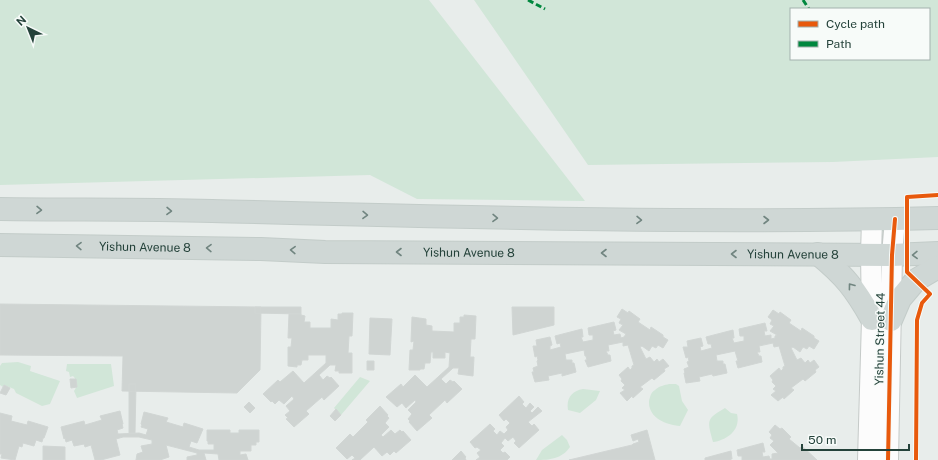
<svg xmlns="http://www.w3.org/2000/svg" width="938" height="460" font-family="'Public Sans',sans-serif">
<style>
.green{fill:#d1e6d8;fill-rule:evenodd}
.building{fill:#cfd4d2;stroke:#d1d6d4}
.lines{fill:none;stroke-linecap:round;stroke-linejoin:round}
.minor-casing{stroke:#c5cac8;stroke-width:22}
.major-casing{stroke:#c3ccc9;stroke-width:24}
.minor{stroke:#fcfcfc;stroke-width:20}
.major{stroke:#cfd7d5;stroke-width:22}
.quiet{stroke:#00873e;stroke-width:3;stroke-dasharray:6 3;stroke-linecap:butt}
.cycleway-casing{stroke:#f7fbf9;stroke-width:6}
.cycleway{stroke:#e8590c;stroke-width:4}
.oneway{stroke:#718580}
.labels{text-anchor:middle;stroke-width:3;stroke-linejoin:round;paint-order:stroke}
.street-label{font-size:12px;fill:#24423a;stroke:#f7fbf9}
</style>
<rect width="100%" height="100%" fill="#e8edeb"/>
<path class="green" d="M0 0H429L585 201 417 199 370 175 0 185Z
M474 0H938V157L833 162 588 165ZM791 9H929V59H791Z
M18 362 31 366 30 371 60 381 50 404 42 406 16 393 14 389 4 385 3 387 0 385V366L2 363Z
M67 364H111L114 386 77 398 74 391C78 386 77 380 73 376L70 377 69 372 66 371Z
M360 377 370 381 341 415 334 408Z
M669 384H676L679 386 682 401 688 410 680 426C666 425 648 418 649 401 650 397 651 392 655 390 659 386 665 385 669 384Z
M583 389 600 391 596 400 580 413 568 410C566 398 572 391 583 389Z
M725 408 731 413 737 414C741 430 727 440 713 442 707 420 706 419 725 408Z
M562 435 567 440 570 447C562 459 549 460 536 460L542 450Z"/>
<path class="building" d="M0 304 261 307 260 370 237 393 122 391 123 356 0 355Z
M255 307H301V314L255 313Z
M512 307H554V325L513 335Z
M622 309 628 313 629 311 640 319 638 322 650 330 651 327 663 335V337L668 340 663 348 658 345 656 348 652 346 649 351 642 346 640 347 646 359 650 357 654 362 657 359 659 362 663 359 669 366 664 369 665 371 654 380 652 378 640 387 643 389 633 398 632 396 627 401 620 393 625 390 622 388 625 385 621 381 622 379 619 375 628 367 630 370 632 368V366L634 365 628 345 623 346V342L608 345 609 351H606L608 355H610L611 361 588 367 585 360H587L586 356H585L584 350 565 354 566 360H572V363H574L576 372 562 376V373L548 376 549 380 535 382 532 372H534L533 368 538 366 537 361 538 360 537 356 535 357 533 346H537L536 340 550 337 552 345 550 346V350L561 347 560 343 557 344 555 336 582 329 583 337H581L583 342 593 340V335H589L588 328 614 322 616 330 613 331 614 335 620 334 621 338 624 337 626 334 619 330 623 325 619 323 621 319 617 317Z
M773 310 779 314 780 312 791 320 789 323 801 331 802 328 814 336V338L819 341 814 349 809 346 807 349 803 347 800 352 793 347 791 348 797 360 801 358 805 363 808 360 810 363 814 360 819 367 815 370 816 372 805 381 803 379 791 388 794 390 784 399 783 397 778 401 771 395 776 391 773 389 776 386 772 382 773 380 770 376 779 368 781 371 783 369V367L785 366 779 346 774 347 773 343 759 346 760 352H757L759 356H761L762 362 738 368 736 361H738L735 351 716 355 717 361H723V364H725L727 373 713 376 712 374 699 377 700 381 686 383 684 373H685L684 369 689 367 687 362 689 361 688 357 686 358 683 347H688L687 341 701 338 703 346 700 347 701 351 712 348 711 344H708L706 337 733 330 734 338H732L734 343 744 341V336H740L739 329 765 323 767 331H764L765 336 771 335V339L775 338V336L777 335 770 331 774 326 770 324 772 320 768 317Z
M342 313H353L352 336H349L348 353H352V373H339V371H335L336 365H330L319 375 323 380 327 376 330 378 331 377 339 386 324 400 322 397 306 411 309 414 294 427 286 419 288 418 285 415 290 411 286 406 294 399 292 396 284 404 279 400 275 404 272 401 271 402 263 394 278 380 280 382 293 371 304 383 326 363V355H308V360H302L301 365H297V367L288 366V347H291L292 338H288L289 314H301V315L305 316 304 322H310V328H331V319L338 320V314H342Z
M464 315 476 316 475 339H471L470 357H474L473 376 458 374 459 368H453L441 379 446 384 450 380 453 382 454 381 462 389 447 403 445 400 429 415 432 418 417 431 409 422 410 421 408 419 412 414 408 410 416 402 415 400 406 408 402 403 397 407 386 397 401 384 403 387 415 375 427 387 449 367 450 353 445 352V358H433V352H431L430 363H425L424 369H420V370H409L410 350H413L414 341 411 342 412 317 426 319V325L432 326V331L454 332V323H460V317H464Z
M370 318 392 319 390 355 369 354Z
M367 361H374V370H367Z
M70 379H76L77 387 71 388Z
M129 384H136L135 433H129Z
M4 385 10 388 6 395 0 393Z
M519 396 524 402 522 404 526 408 530 403 534 407 530 411 532 413 538 407 542 411 528 422 532 426 534 424 539 430 519 448 514 443 516 441 513 437 508 441 505 438 501 443 504 446 500 450 503 453 505 452 510 457 507 460H476L480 457 477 453 481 450 477 447 475 448 470 442 490 424 495 429 493 431 497 435 500 431 504 434 508 430 506 427 510 423 506 419 504 421 499 415Z
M249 402 255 408 250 413 244 407Z
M380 406 388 415 387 416 389 418 385 423 389 427 381 435 383 437 391 430 395 434 400 430 402 432 403 431 411 440 396 453 394 451 390 455 387 452 382 456 374 447 360 460H352L355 458 352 455 347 459 336 448 350 434 353 437 368 422 366 420Z
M336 409 341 415 335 421 330 416Z
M120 411 123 424H122L123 428 117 430 118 434 139 433 146 435 148 429 141 427 142 425 141 424 144 412 168 418 166 422 183 427 184 423 203 429 197 443 191 441 189 447 199 450H214V444H208V441H207V430H230V433H239V430H259V442H256V445H251V451H240V455L246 454 248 460H219L218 454 204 453 206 460H187V457L197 455V453L166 445 169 457 160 460H136L137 454 143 452 141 446 152 444V440L139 437H123L116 439 120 455 101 460H95L91 445 85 447 84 444 74 446 72 440 66 442 65 438 64 439 61 427 84 421 85 425 102 420 100 416Z
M0 413 12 416 11 421 27 425 28 421 48 427 44 438H43L42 442 36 440 34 446 23 443 22 447 19 446 15 460 1 458 2 454H0Z
M775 425 780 429 782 428 791 437 789 439 800 448 802 446 817 460H742V456H738L737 450 763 443 765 452H762L763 457 769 456 770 459H772V454L778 453 770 445 774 441 770 438 772 435 769 432Z
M647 430 655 460H569L632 445 633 444 639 442 638 439 633 441 631 435Z
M43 446 65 447V460H43Z
M461 451 466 457 465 458 466 460H452Z
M731 451 732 459H730L731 460H705V458Z"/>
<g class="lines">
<g class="minor-casing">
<path id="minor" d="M868 460 872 319 871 254 872 220
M888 460 892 255 895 219"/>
</g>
<g class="major-casing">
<g id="major">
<path d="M0 209C71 210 141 209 212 211 454 217 696 224 938 218"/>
<path id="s1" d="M0 245 261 249 325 252 892 255 938 253"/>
<path d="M818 254C845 276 855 289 872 319"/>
<path d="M891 320 900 299 916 280 938 267"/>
</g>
</g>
<use href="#minor" class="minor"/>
<use href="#major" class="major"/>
<path class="quiet" d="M528 0 545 9
M803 0 809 9"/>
<g class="cycleway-casing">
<path id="cycleway" d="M888 460 892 255 895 219
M916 460 917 320 922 303 930 294 907 272V197L938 195"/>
</g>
<use href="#cycleway" class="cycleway"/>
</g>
<defs><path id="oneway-chevron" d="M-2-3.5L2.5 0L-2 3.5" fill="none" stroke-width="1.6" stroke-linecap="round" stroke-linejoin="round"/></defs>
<g class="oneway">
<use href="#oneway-chevron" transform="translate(39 210) rotate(1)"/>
<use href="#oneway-chevron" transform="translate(169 211) rotate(1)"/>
<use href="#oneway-chevron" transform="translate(365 215) rotate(1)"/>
<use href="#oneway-chevron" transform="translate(495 218) rotate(1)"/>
<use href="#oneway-chevron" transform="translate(639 220) rotate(1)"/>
<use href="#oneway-chevron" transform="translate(766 220)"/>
<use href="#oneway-chevron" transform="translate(79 246) rotate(-179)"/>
<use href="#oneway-chevron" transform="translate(209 248) rotate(-179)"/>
<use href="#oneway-chevron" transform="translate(293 250) rotate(-178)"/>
<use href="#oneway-chevron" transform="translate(399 252) rotate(-180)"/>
<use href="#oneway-chevron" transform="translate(604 253) rotate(-180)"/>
<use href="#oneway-chevron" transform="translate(734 254) rotate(-180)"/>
<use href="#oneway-chevron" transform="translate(915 255) rotate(179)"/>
<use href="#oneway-chevron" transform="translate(851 286) rotate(-127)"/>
</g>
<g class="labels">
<g class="street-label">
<text dy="4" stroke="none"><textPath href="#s1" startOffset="145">Yishun Avenue 8</textPath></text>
<text dy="4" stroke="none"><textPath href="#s1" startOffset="469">Yishun Avenue 8</textPath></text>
<text dy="4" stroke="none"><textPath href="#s1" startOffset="793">Yishun Avenue 8</textPath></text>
<text transform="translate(880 339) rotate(-89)" y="4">Yishun Street 44</text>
</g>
</g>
<rect x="790" y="8" width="140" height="52" fill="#f7fbf9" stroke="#a3b1ad"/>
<rect x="798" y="21" width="20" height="6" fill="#e8590c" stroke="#a3b1ad"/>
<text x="826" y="28" font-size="12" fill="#24423a">Cycle path</text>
<rect x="798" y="41" width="20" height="6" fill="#00873e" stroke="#a3b1ad"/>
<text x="826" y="48" font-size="12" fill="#24423a">Path</text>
<g transform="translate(28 28) rotate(317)" stroke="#f7fbf9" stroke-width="3" paint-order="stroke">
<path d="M0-3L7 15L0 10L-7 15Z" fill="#24423a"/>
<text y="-6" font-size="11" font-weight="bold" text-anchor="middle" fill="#24423a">N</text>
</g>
<path d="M802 444v6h107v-6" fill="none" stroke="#24423a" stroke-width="2"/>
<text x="808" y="444" font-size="12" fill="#24423a" stroke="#f7fbf9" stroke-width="3" paint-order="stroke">50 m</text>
</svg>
